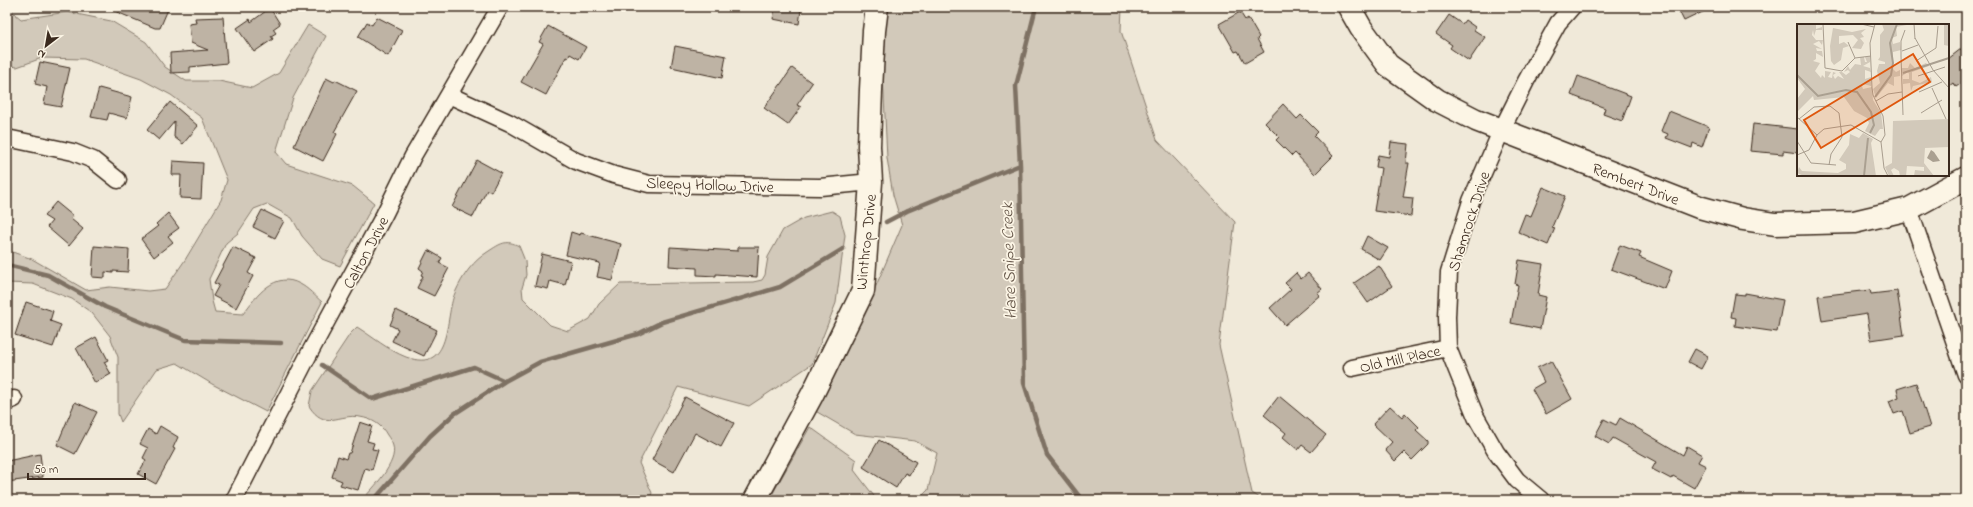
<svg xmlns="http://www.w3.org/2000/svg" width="1973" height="507" font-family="'Indie Flower',sans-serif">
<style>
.green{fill:#d2c9ba;stroke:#867a6c}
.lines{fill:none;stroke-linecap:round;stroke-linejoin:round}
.stream{stroke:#7e7163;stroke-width:4.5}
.building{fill:#beb3a4;stroke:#3b2a1e}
.street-casing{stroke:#3b2a1e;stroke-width:19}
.secondary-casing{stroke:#3b2a1e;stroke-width:25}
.street{stroke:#fcf5e5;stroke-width:16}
.secondary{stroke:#fcf5e5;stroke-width:22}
.labels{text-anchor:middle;stroke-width:3.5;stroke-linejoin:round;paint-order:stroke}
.street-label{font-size:16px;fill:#3b2a1e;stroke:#fcf5e5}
.water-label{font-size:17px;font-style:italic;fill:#625346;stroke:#fcf5e5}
.inset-river{fill:none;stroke:#aaa091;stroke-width:2}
.inset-road{fill:none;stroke:#a89d8e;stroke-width:1}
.view{fill:#df570d;fill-opacity:0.15;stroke:#df570d;stroke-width:2}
.inset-edge{fill:none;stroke:#3b2a1e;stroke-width:2}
</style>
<rect width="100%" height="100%" fill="#f0e9d9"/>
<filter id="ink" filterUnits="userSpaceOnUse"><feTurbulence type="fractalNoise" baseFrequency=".025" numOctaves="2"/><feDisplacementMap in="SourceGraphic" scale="8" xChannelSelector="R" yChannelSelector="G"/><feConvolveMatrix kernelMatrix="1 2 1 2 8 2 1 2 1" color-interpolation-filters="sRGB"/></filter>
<g filter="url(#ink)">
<path class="green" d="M7 7 21 19 67 12 111 21 146 42 165 67 186 81H219L252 88 279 73 308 25 326 36 293 98 276 152 286 164 353 186 374 203 340 266 322 259 302 236 292 218 267 204 254 209 238 233 226 243 209 279 212 301 215 312 243 314C256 296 275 270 300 284 308 288 315 296 322 302L266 412 212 384 177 363 157 369 121 422 118 414V357L110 336 92 313 72 299 33 284 7 283V250L32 259 86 290 110 287 148 291 165 289 185 260 221 200 227 180 202 118 171 95 141 79 84 59 42 58 17 67 7 65Z
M887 7H1122L1121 31 1157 140 1235 222 1219 345 1252 493 1263 500H918L928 490 937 453 915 441 855 434 812 409 861 321 902 225 893 195 887 158 881 34Z
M832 211 840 216 845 235 836 303 812 364 749 406 678 387 639 463 652 493 649 500H362C373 488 398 463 393 446 392 442 389 438 387 435 381 424 372 419 360 417 339 413 325 431 309 406L312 391 350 334 357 327C373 337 388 350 406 357 453 374 444 318 455 293 463 275 473 261 489 251 500 244 506 239 519 246L525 261 526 275 522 288 523 298 550 325 568 331 590 319 599 304 620 284 753 282 762 280 765 275 768 257 783 230 804 218Z
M810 427 856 460 854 470 877 500H769Z"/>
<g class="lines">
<path class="stream" d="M1036 7 1016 86 1020 165 1024 383 1047 455 1082 500
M886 222 907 211 1020 165
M7 265 48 275 105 307 185 340 281 343
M322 365 372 399 474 367 505 381
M374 500 430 436 454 414 505 381 540 362 638 334 662 322 780 287 843 249"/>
</g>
<path class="building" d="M105 7H169L160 28H155Z
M775 7H797V9L801 10 799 24 773 19Z
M1677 7H1713L1684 21Z
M270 8 280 24 273 29 276 33 271 36 273 39 254 52 237 28 250 19 251 22Z
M1240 12 1245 20 1248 18 1259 37 1257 39 1264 52 1245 63 1238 51 1235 52 1219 24Z
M1449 15 1462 24 1465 20 1475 27 1474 30 1485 37 1469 61 1450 48 1452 45 1436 34Z
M223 17 227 63 190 67V72L171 73 170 53 208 50 191 43 189 24 196 23 195 18Z
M377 17 402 30 388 56 358 37 367 22 372 25Z
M548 26 586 47 579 59 570 54 568 58 566 57 546 95 521 82 543 44 539 42Z
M1966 45V80L1956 87 1953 83 1948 87V59Z
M675 46 726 56 722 78 671 67Z
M40 62 70 68 61 107 44 104 47 87 35 84Z
M792 68 812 83 797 105 801 107 788 125 764 108Z
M1578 76 1631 96 1622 121 1603 114 1605 108 1571 95Z
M326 78 334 82 335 80 357 91 334 132 337 134 323 161 294 146Z
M99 88 132 97 127 118 109 113 107 120 91 117Z
M170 102 198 126 183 144 174 137 175 121 159 140 147 130Z
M1283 104 1297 119 1301 115 1318 132 1314 136 1333 156 1315 174 1295 153 1292 156 1276 140 1279 137 1265 123Z
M1669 111 1709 127 1702 147 1693 143 1692 148 1666 138 1668 134 1661 131Z
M1753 124 1798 129V153L1783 151V154L1750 151Z
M1391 142 1408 144 1406 163H1409L1403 197 1413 198 1411 216 1374 211 1381 168 1376 167 1378 155 1389 157Z
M477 160 501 173 491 192 487 190 473 217 452 207Z
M173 161 203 163 201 199 180 198 181 175H172Z
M1543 187 1565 196 1552 227 1555 228 1548 245 1518 232 1525 214 1531 216Z
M56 202 73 216 71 219 83 229 69 246 47 227 52 221 44 216Z
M262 210 284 221 275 238 253 227Z
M168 213 179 228 168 236 173 242 154 257 141 239 158 226 156 224Z
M571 232 580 235 581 233 621 244 612 280 597 277 600 263 566 255Z
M1367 236 1388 248 1380 260 1361 249Z
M1620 245 1641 253 1639 257 1672 271 1665 289 1611 269Z
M94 246 129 249 128 272 113 271V273L105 272V278L92 277Z
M233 247 256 258 248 273 253 276 236 308 213 296 219 285 214 283Z
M670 247 738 251V247H759L757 277 716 274V276L697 275V268L669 266Z
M428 250 442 258 439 263 449 268 434 296 417 288 423 276 421 275 423 271 419 268Z
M542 254 571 261 565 285 550 281 548 289 535 286Z
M1519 260 1543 264 1538 295 1546 297 1540 329 1511 323 1518 285 1515 284Z
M1379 266 1392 286 1368 303 1354 283Z
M1296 273 1301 279 1308 273 1322 289 1317 293 1320 295 1285 325 1270 308 1291 289 1285 283Z
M1870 290 1871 294 1897 291 1904 335 1871 340 1867 314 1822 321 1818 296Z
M1745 293 1783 300 1777 332 1735 326 1736 318 1731 317 1735 294 1745 295Z
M26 302 53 311 50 321 61 325 53 347 15 335Z
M396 310 437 330 424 356 392 341 398 329 390 325Z
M96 337 108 360 104 362 111 374 95 383 76 348Z
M1695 349 1708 356 1701 369 1688 362Z
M1551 361 1572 399 1546 414 1532 389 1544 382 1537 368Z
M1916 383 1930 427 1910 433 1903 411 1894 414 1889 401 1899 397 1897 389Z
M1279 396 1326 435 1311 452 1302 445 1298 450 1283 437 1286 433 1264 415Z
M685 397 734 423 721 447 695 433 674 472 652 460Z
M75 402 97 412 75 454 57 445Z
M1390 406 1402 417 1405 413 1419 427 1416 430 1428 441V444L1412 460 1404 452 1395 461 1385 450 1392 442 1373 424Z
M1620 418 1683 455 1687 446 1702 455 1698 462 1706 466 1694 488 1673 476 1671 479 1652 469 1656 462 1613 438 1609 444 1595 436 1604 419 1616 425Z
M360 422 372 426 367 441 374 443 372 449 378 450 372 470 365 468 358 490 340 485 342 481 332 477 338 456 346 459 348 453H350Z
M160 426 178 437 173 448 175 449 156 484 138 474 146 460 143 458 148 448 140 444 148 429 156 434Z
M879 440 916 462 909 475 905 473 896 488 863 467Z
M40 454 43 477 7 482V461Z"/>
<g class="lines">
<g class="street-casing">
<path id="street" d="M449 95 510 123 576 161 614 175 649 184 820 187 871 182
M7 138 73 152 93 160 118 180
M1909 209 1966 375
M1352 368 1448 348
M7 402 14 399
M234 500 309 354 384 215 413 156 500 7
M1541 500 1517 480 1496 452 1476 417 1460 378 1448 348 1447 317 1449 272 1471 201 1502 129 1526 81 1558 23 1572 7"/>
</g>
<g class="secondary-casing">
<path id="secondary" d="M1349 7 1361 28 1388 65 1437 100 1476 120 1699 207 1743 219 1775 224 1854 222 1909 209 1966 178
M755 500 812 395 863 291 871 182 869 146 871 90 874 31 877 7"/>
</g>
<use href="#street" class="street"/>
<use href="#secondary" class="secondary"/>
</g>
</g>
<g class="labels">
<g class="street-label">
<text transform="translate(1636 183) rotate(21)" y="6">Rembert Drive</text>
<text transform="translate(710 184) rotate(2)" y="6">Sleepy Hollow Drive</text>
<text transform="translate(1468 221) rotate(-72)" y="6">Shamrock Drive</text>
<text transform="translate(865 242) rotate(-84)" y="6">Winthrop Drive</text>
<text transform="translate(365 252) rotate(-62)" y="6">Calton Drive</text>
<text transform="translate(1400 358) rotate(-12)" y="6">Old Mill Place</text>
</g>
<g class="water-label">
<text transform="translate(1008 261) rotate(-92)" y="6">Hare Snipe Creek</text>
</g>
</g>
<g transform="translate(1797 24)">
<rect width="152" height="152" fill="#f0e9d9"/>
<path d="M0 0H19V5L25 3V6H19L17 12 16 6 15 11 19 16H26L25 21 22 17 16 20 25 25 19 24 20 27H25L26 33 19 29V35L16 37 23 39 18 47 24 54 25 51 28 54V47L34 48 31 53 35 54 36 48 39 49 36 51 38 55 41 52 47 55 42 48H45L49 51 53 48 51 46 47 48 51 42 53 46 58 40 64 41 63 33H67L68 38H70L68 33 73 32V38L66 42 73 44 74 48 68 46V55L74 53V62L66 60 65 62 66 65 75 63 76 76 84 89 86 105H83L78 112 68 107 72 99 70 94 57 87 47 73 17 76 16 72 0 88V75L8 65 0 54ZM85 0H115L99 3 100 12 95 14 96 20 103 18 104 26 96 28V45L99 48 103 46V52L97 53V62L91 59 79 74 76 65 83 59 80 47 82 40H88V38L81 36 83 33V11L87 6ZM147 0H152V22L147 21ZM36 4 55 8 69 5 64 9 67 13 63 14 67 19 64 25 55 24 61 16 56 11 42 12V20L47 18 52 22 46 24 44 36 37 41 34 37 33 22ZM113 39 118 44 129 39 132 42 115 48V56L123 59 134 53 135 58 116 62 114 67 113 59 106 60V55H112V50L111 48 105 52V44H111ZM152 95V123L128 124 127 139 137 152H117L118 146 127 147V143L110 142 109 152H103L102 147 97 144 94 146 97 152H92L88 143 95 139 96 97ZM66 109 76 115 74 119 79 152H7L0 149 2 143 5 147 41 149 49 145V140L42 136 52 121 53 110 62 114Z" fill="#d2c9ba"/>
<path d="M134 126 137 128 143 137 136 138 130 134Z" fill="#aaa091"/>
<path class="inset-river" d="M106 49 152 34M0 51 21 72 49 66 60 68 74 88 77 101 73 109M78 73 94 51 96 39 93 19 100 0M67 152 71 114"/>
<path class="inset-road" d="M26 0 28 44 45 47 58 34 74 32M64 0 77 3M78 0 73 19 75 64 76 71 86 92 88 111 84 118M117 0 118 15M118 14 136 46 152 64M51 18 58 34M105 27 121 21M119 37 139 24 141 2M121 52 148 43M135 64 149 95M122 68 145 58M79 77 91 70 105 68M124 89 145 76M106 91 104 32V17L108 6M0 93 20 111M2 95 17 83 33 82 42 89 45 113 34 130 32 141M0 117 14 139 39 141M0 131 12 126 20 111 27 105 54 101 84 118 87 144 91 152"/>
<path class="view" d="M116 30 133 58 24 124 7 96Z"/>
<rect width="152" height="152" class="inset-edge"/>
</g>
<rect width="1973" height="507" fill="none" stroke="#fcf5e5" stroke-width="24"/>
<rect x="12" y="12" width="1949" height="483" fill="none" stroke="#3b2a1e" stroke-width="1.5" filter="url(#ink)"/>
<g transform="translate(46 46) rotate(211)" stroke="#fcf5e5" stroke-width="3" paint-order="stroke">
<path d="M0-3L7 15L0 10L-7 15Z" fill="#3b2a1e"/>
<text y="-6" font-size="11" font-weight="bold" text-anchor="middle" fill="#3b2a1e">N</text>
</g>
<path d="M28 473v6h117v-6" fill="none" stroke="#3b2a1e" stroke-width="2"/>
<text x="34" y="473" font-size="12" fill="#3b2a1e" stroke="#fcf5e5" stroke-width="3" paint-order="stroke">50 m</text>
</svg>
